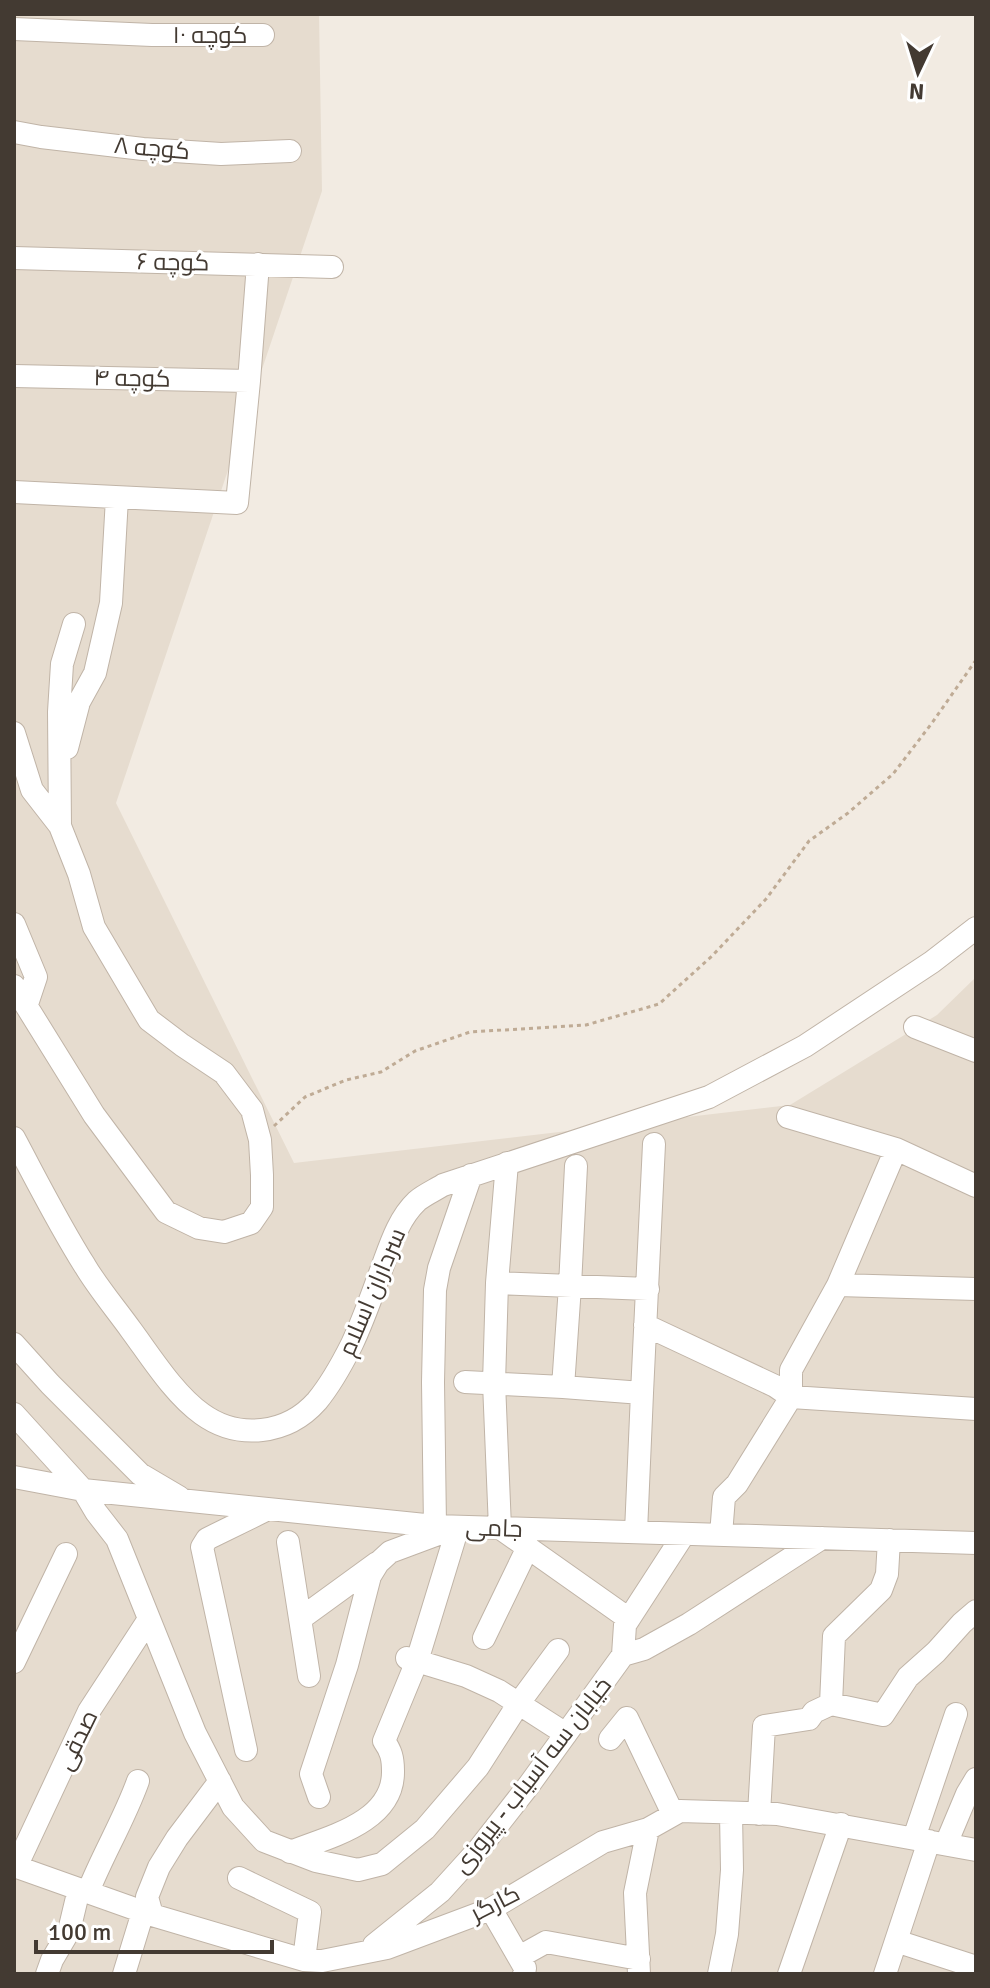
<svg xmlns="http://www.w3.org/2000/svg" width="990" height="1988" font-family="Signika,Cairo,sans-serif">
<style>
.residential{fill:#e6dccf}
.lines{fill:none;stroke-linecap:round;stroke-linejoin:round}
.minor-casing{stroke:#c0b4a7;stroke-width:24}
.path{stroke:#bfab95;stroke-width:3;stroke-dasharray:4 4;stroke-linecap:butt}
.minor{stroke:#fff;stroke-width:22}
.labels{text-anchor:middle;stroke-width:6;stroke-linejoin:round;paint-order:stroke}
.street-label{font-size:24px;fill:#433a32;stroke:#fff}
</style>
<rect width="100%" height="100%" fill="#f2ebe2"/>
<path class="residential" d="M14 14H319L322 191 116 803 294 1163 790 1105 937 1015 976 977V1974H14Z"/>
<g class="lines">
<g class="minor-casing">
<path id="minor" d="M14 29 152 35H263
M14 132 41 137 143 149 221 154 290 151
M14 258 332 267
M14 376 249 381
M14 492 237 503 249 381 258 264
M14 733 32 790 60 826
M67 748 79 702 95 673 111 603 117 498
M14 924 36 977 27 1004
M14 986 94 1115 166 1212 199 1228 224 1232 251 1223 262 1207V1175L260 1140 252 1110 224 1073 182 1045 149 1020 94 927 79 874 60 826 59 712 62 664 74 624
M915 1027 976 1051
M788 1117 896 1149 976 1186
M14 1138C37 1181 59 1225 85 1266 98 1288 116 1309 131 1330 151 1357 174 1394 202 1414 238 1440 287 1435 317 1401 331 1384 342 1364 352 1344 364 1319 373 1292 383 1265 391 1243 399 1218 417 1201 424 1195 435 1190 443 1185L709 1097 805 1046 932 962 976 928
M507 1163 497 1283 648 1289
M576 1166 570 1286 563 1387 642 1393 636 1532
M497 1283 494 1383 500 1528 629 1619
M838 1285 976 1289
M645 1325 775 1386 791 1397 976 1409
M14 1344 50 1384 140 1474 179 1497
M465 1382 563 1387
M642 1393 654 1144
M14 1414 83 1490 96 1512 117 1539 195 1733 233 1807 264 1841 316 1861 358 1870 382 1864 425 1829 478 1767 519 1703 558 1650
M14 1477 83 1490 435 1526 976 1543
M435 1526 433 1382 435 1290 439 1268 471 1175
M721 1535 724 1497 737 1484 791 1397V1370L838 1285 896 1149
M889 1540 887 1574 881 1590 834 1636 831 1704 883 1715 908 1677 936 1652 962 1623 976 1611
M288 1542 309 1676
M300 1619 377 1563
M484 1638 528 1547
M623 1655 644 1649 689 1624 822 1538
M407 1658 466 1676 499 1691 566 1734
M14 1662 66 1554
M610 1739 627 1718 673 1814
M246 1750 202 1547 207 1539 268 1509
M319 1797 311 1774 347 1665 370 1576 378 1563 390 1552 449 1530
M759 1814 764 1726 809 1719 814 1712 831 1704
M914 1838 956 1714
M946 1844 967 1794 976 1779
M290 1852C329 1837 394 1822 393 1771 393 1758 391 1751 384 1741L417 1661 458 1527
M14 1866 152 1915 304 1960 322 1961 387 1948 491 1909 603 1842 648 1829 680 1811 777 1814 976 1850
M16 1867 89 1711 149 1619
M239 1878 310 1912 304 1960
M88 1892C103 1854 124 1820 138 1781
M491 1909 525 1968 524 1974
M152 1915 147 1897 159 1867 177 1838 220 1781
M896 1941 976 1967
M374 1945 440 1892 479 1849 529 1785 623 1655 625 1625 684 1534
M519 1957 546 1942 639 1959
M47 1974 52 1960 69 1931 79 1889
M124 1974 143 1912
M639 1974 635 1893 648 1829
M719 1974 727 1934 732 1870 731 1813
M789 1974 841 1824
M885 1974 929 1841"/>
</g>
<path class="path" d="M274 1126 305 1097 346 1080 381 1072 415 1051 470 1032 586 1025 659 1004 712 956 766 899 809 841 848 813 893 774 932 723 976 660"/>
<use href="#minor" class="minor"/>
</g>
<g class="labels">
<g class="street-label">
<text x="210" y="43">کوچه ۱۰</text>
<text transform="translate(152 148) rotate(5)" y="8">کوچه ۸</text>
<text transform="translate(173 262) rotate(1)" y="8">کوچه ۶</text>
<text transform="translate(132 378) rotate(1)" y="8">کوچه ۴</text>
<text transform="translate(372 1292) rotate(-67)" y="8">سرداران اسلام</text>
<text transform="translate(494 1528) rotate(2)" y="8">جامی</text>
<text transform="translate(77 1740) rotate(-64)" y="8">صدقی</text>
<text transform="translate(532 1775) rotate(-52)" y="8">خیابان سه آسیاب - پیروزی</text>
<text transform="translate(495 1903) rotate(-27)" y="8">کارگر</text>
</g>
</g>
<rect width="990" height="1988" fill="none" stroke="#433a32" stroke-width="32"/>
<g transform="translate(918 72) rotate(184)" stroke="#ffffff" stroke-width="6" paint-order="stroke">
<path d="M0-6L14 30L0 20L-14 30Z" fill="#433a32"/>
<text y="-12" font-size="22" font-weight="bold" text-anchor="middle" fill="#433a32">N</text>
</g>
<path d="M36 1940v12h236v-12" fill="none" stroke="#433a32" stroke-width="4"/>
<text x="48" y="1940" font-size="24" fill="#433a32" stroke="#ffffff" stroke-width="6" paint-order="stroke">100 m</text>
</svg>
